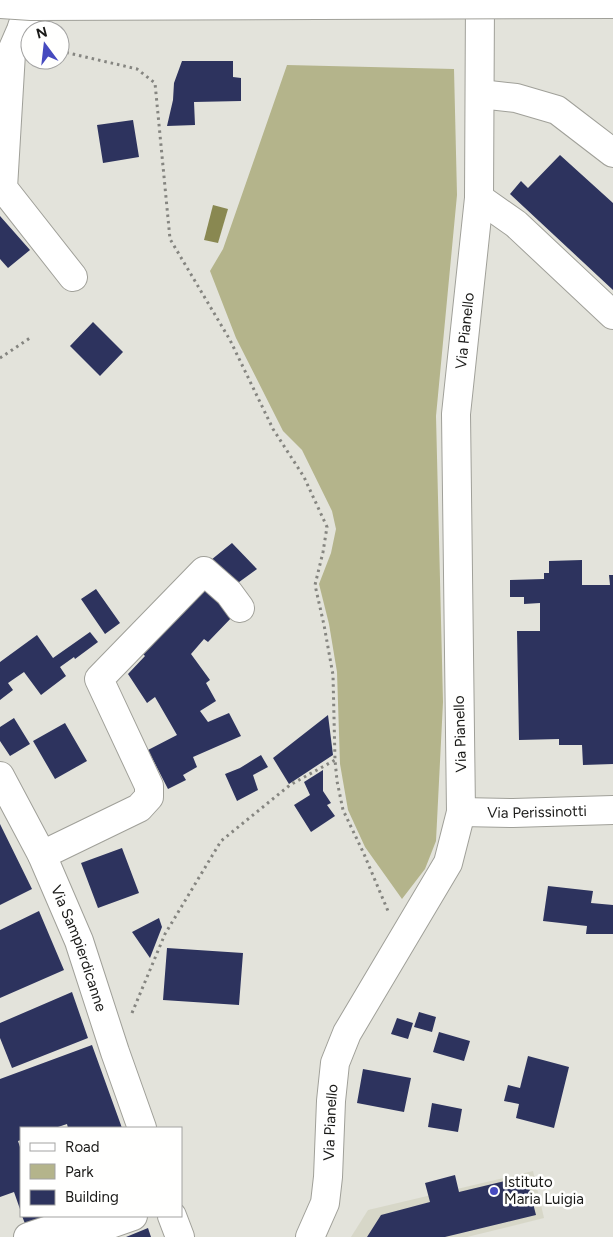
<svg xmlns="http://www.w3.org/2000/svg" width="613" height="1237" font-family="Figtree,sans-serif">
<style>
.built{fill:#d7d7c8}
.green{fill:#b4b48b}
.water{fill:#898851}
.building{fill:#2d335e}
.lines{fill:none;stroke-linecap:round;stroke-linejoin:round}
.minor-casing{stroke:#a0a099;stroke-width:30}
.tertiary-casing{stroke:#a0a099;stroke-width:30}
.secondary-casing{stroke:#a0a099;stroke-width:30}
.path{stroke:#858580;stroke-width:3;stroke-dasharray:2.5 4;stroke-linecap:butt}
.minor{stroke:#fff;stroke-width:28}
.tertiary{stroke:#fff;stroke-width:28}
.secondary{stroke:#fff;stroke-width:28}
.motorway-bridge-casing{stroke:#a0a099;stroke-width:30;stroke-linecap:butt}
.motorway-bridge{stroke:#fff;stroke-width:28}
.poi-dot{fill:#464abf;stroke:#fffffe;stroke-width:2}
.labels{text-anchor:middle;stroke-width:5;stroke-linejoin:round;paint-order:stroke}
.street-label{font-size:15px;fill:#1a1a18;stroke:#fffffe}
.poi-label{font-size:15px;fill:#1a1a18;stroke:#fffffe;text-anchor:start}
</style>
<rect width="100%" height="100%" fill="#e3e3db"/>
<path class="built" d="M533 1171 544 1218 467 1237H351L368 1210Z"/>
<path class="green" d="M287 65 454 69 457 195 436 416 443 702 436 841 425 869 402 899 365 847 348 810 340 764 337 672 329 624 319 584 331 553 336 529 332 511 302 450 283 431 236 338 210 271 223 249Z"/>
<path class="water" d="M213 205 228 209 218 243 204 240Z"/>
<path class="building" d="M182 61H233V77L241 78V101L194 102 195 125 167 126 173 100 174 83Z
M133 120 139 157 103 163 97 125Z
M560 155 613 203V290L510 194 521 181 528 188Z
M0 216 30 250 8 268 0 259Z
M93 322 123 352 100 376 70 346Z
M232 543 257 569 235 585 211 560Z
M582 560V585H610L609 575H613V764L583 765 582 745H559V739L519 740 517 631H540V603L524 604V597H510V580L544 579V573H549V561Z
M201 583 235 614 208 642 204 639 191 654 210 680 206 683 216 701 200 711 208 722 229 713 241 736 193 757 197 767 183 775 186 780 168 789 148 750 177 735 155 697 147 703 128 674 145 656 143 654 177 615Z
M96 589 120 623 105 634 81 599Z
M90 632 98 642 75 659 74 657 60 667 66 676 41 695 24 672 8 683 13 690 0 700V662L37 635 53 658Z
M328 715 333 755 289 784 273 758Z
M14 718 30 744 10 756 0 741V727Z
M65 723 87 761 55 779 33 741Z
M261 755 268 767 253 775 258 790 237 801 225 774 240 768Z
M323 770V791L331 803 327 805 335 816 311 832 294 805 310 795 304 782Z
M0 824 32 889 0 905Z
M122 848 139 893 98 908 81 863Z
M548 886 593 891 591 903 613 905V934H586L587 926 543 921Z
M39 911 64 970 0 998V930Z
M159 918 162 927 150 958 132 932Z
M167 948 243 953 239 1005 163 1000Z
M72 992 88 1038 12 1068 0 1038V1023Z
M419 1012 436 1017 432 1032 414 1027Z
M397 1018 413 1023 408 1039 391 1034Z
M439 1032 470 1041 464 1061 433 1052Z
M92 1045 122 1128H68L67 1124 55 1128H21V1140L18 1141 21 1150V1212L14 1192 0 1197V1079Z
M528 1056 569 1067 554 1128 516 1118 519 1104 504 1101 508 1085 520 1088Z
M363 1069 411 1078 404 1112 357 1103Z
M432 1103 462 1109 458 1132 428 1127Z
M455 1175 459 1192 526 1176 536 1215 445 1237H367L381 1215 430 1202 425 1183Z
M22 1216H53L26 1226Z
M148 1228 151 1237H126Z"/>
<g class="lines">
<g class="minor-casing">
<g id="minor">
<path d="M31 0 21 30 11 53 3 188 73 277"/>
<path d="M480 94 516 98 557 110 613 153"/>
<path d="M479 198 516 224 613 315"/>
<path id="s1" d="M461 812 513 813 613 810"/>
<path d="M42 855 139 808 149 797V786L99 679 204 571 229 593 240 608"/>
<path d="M28 1237 91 1216"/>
<path d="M74 1237 133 1216"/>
</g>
</g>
<g class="tertiary-casing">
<g id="tertiary">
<path id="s2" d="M310 1237 325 1203 328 1177 331 1101 335 1063 347 1033 448 863 461 812 456 414 479 198 480 0"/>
</g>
</g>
<g class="secondary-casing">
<g id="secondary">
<path id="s3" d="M0 776 42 855 79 941 115 1052 142 1128"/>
<path d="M172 1216 180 1237"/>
</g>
</g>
<path class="path" d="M60 51 137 69 155 83 170 239 230 340 273 429 304 477 327 527 323 552 315 585 324 625 333 675 335 760 337 781 343 810 364 854 388 911
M0 358 30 338
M132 1013 165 934 221 841 290 785 335 760"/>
<use href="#minor" class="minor"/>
<use href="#tertiary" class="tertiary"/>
<use href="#secondary" class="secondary"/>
<g class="motorway-bridge-casing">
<path id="motorway-bridge" d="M0 4 31 6 613 4"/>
</g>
<use href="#motorway-bridge" class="motorway-bridge"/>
</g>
<circle class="poi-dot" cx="494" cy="1191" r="5"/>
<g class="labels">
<g class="street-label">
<text dy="5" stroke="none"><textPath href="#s2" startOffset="942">Via Pianello</textPath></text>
<text transform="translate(460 734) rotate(-92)" y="5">Via Pianello</text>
<text dy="5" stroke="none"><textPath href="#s1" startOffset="76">Via Perissinotti</textPath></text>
<text dy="5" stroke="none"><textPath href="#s3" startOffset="190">Via Sampierdicanne</textPath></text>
<text dy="5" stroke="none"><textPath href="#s2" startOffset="118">Via Pianello</textPath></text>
</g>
<g class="poi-label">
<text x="504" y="1187">Istituto<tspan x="504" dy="17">Maria Luigia</tspan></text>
</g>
</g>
<rect x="20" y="1127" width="162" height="90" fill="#fffffe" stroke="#a3a3a2"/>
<rect x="30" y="1143" width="25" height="8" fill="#ffffff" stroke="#a3a3a2"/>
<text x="65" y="1152" font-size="15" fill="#1a1a18">Road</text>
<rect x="30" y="1164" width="25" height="15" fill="#b4b48b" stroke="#a3a3a2"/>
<text x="65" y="1177" font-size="15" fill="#1a1a18">Park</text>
<rect x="30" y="1190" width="25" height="15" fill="#2d335e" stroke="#a3a3a2"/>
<text x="65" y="1202" font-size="15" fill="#1a1a18">Building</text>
<g transform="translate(45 45) rotate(345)"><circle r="24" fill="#fffffe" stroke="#a3a3a2"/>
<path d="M0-4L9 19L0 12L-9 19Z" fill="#464abf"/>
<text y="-8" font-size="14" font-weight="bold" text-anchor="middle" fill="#1a1a18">N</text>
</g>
</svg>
